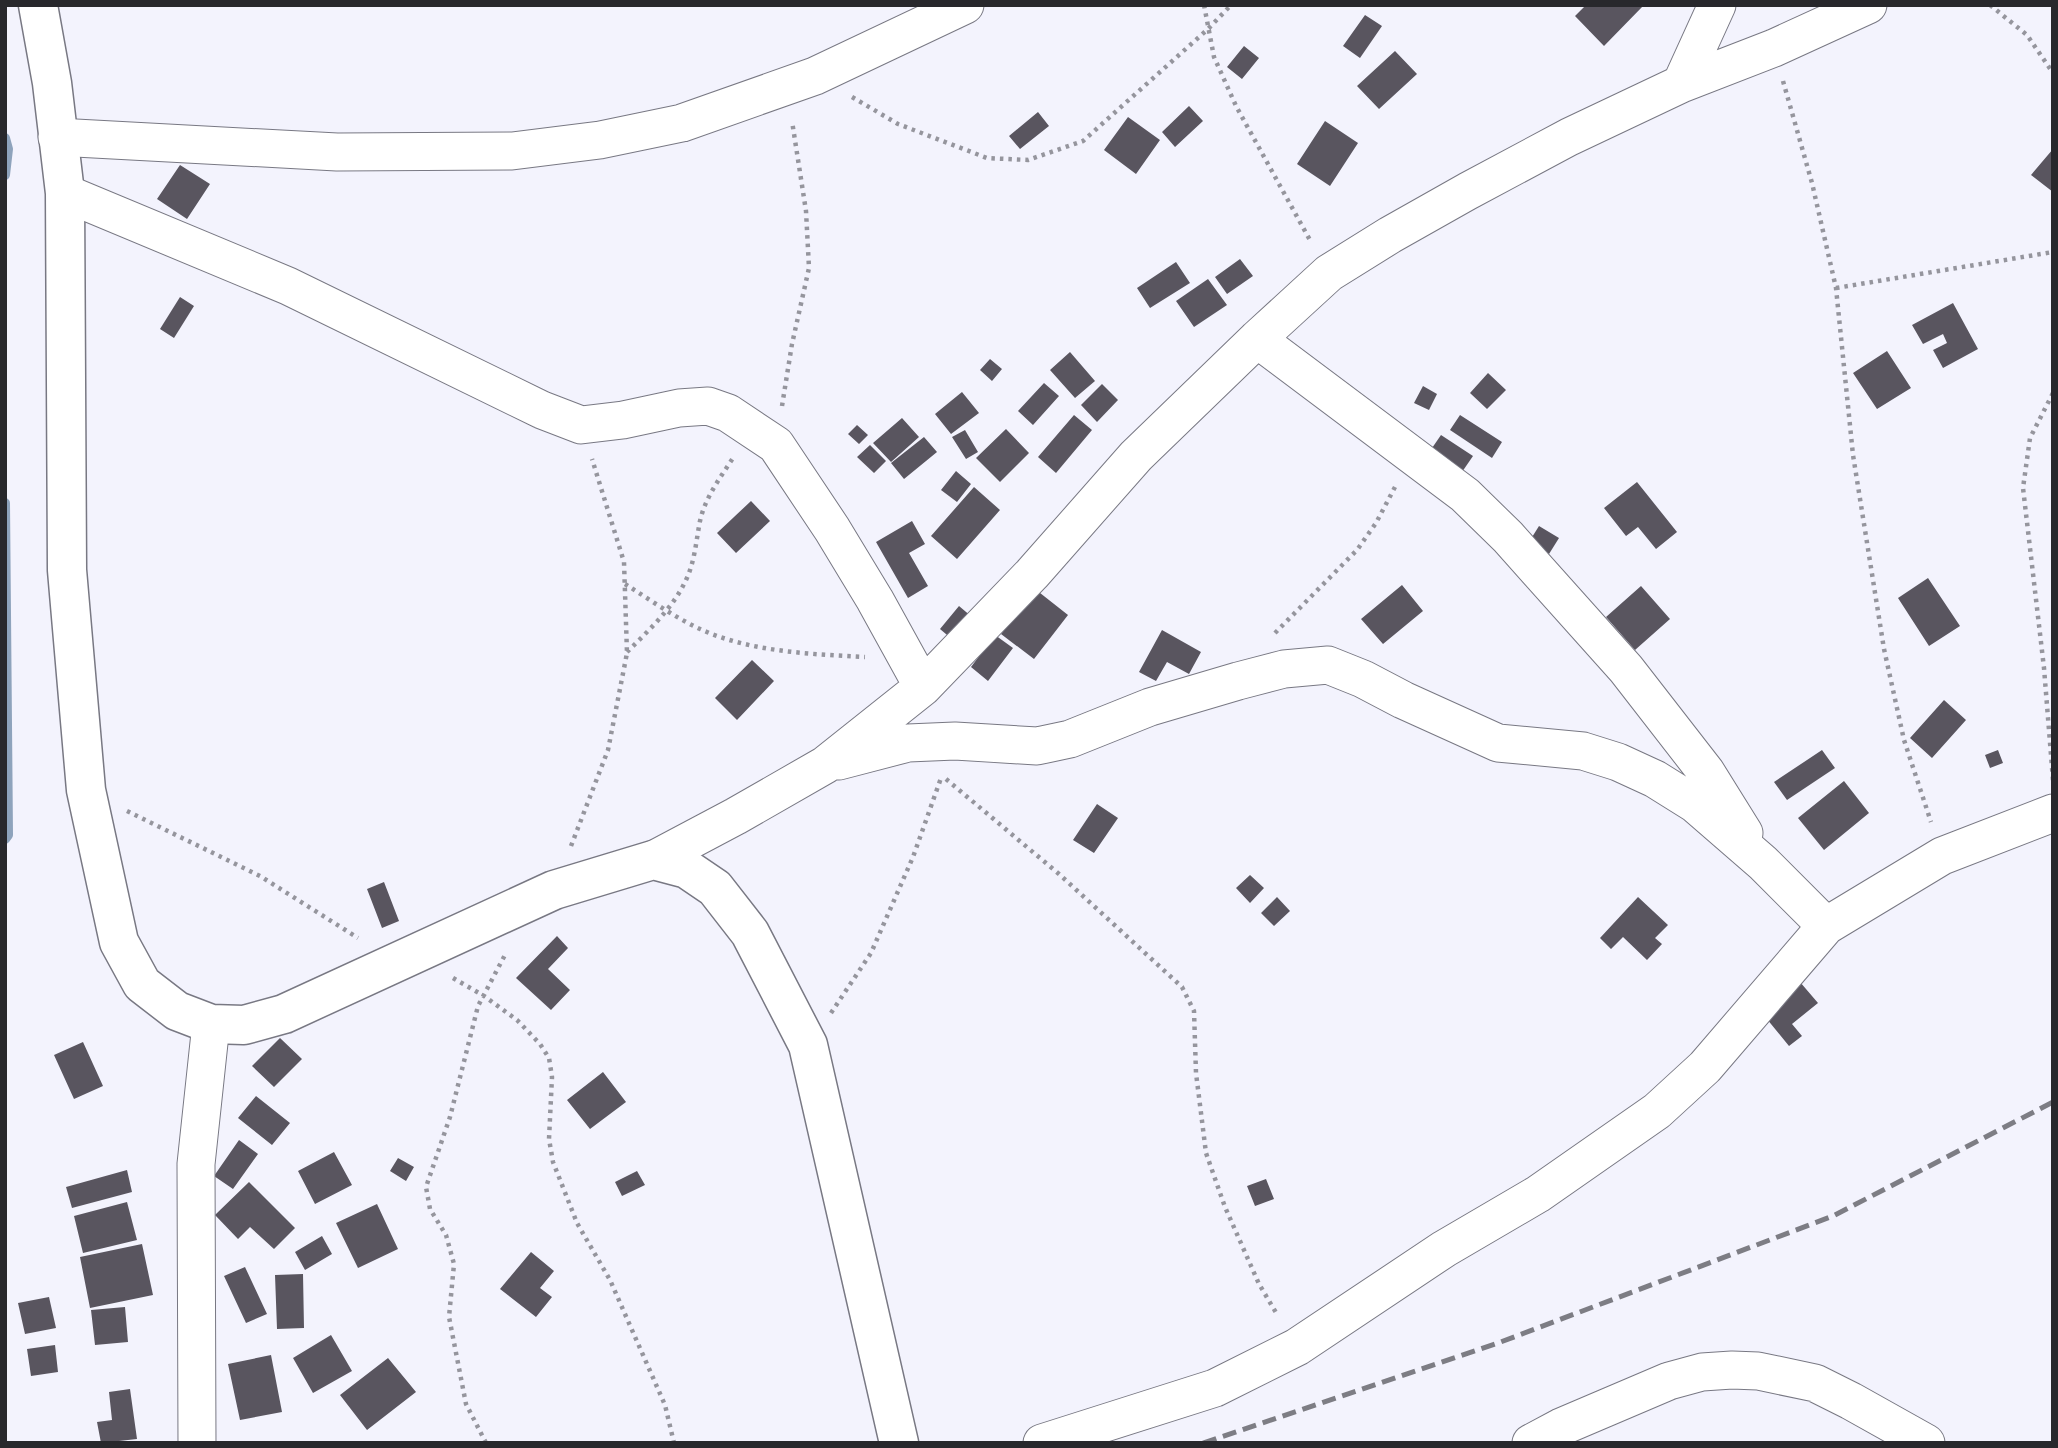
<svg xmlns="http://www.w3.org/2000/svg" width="2058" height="1448" font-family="'Archivo Narrow',sans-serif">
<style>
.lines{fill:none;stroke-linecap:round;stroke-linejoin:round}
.stream{stroke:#8ea3bc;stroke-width:10}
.building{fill:#59555f}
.street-casing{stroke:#787883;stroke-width:39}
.secondary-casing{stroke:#787883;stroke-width:41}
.path{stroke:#95959d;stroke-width:4.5;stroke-dasharray:3.5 5;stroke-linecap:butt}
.street{stroke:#fff;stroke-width:37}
.secondary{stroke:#fff;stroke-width:38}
.rail{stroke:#7d7d84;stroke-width:5;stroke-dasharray:14 7;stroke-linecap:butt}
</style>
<rect width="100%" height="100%" fill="#f3f3fd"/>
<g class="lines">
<path class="stream" d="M5 138 8 149 5 175
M5 503 8 835 5 839"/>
</g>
<path class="building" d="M1586 5H1641L1643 6 1604 46 1575 16Z
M1365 15 1382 26 1360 58 1343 46Z
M1244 46 1259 58 1242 79 1227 67Z
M1395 51 1417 74 1379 109 1357 86Z
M1189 106 1203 121 1175 147 1162 132Z
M1038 112 1049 126 1020 149 1009 136Z
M1128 117 1160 140 1136 174 1104 150Z
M1325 121 1358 143 1330 186 1297 164Z
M2053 149V192L2031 175Z
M180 165 210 184 187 219 157 199Z
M1240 259 1253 276 1227 294 1215 277Z
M1176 262 1190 283 1150 308 1137 288Z
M1208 279 1227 305 1194 327 1176 301Z
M180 297 194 306 174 338 160 329Z
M1953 303 1978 349 1943 368 1933 350 1947 343 1943 334 1923 344 1912 325Z
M1887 351 1911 388 1877 409 1853 373Z
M1070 352 1095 381 1075 398 1050 370Z
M990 359 1002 369 992 381 980 370Z
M1488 373 1506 390 1487 409 1470 393Z
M1044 383 1059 396 1033 425 1018 411Z
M1102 384 1118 400 1097 422 1081 405Z
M1423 386 1437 394 1429 410 1414 403Z
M962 392 979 413 951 434 935 414Z
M1074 415 1092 430 1056 473 1038 457Z
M1460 415 1502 442 1492 458 1450 430Z
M902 418 919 437 891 462 873 443Z
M857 425 868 435 859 444 848 434Z
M1006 429 1029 453 1000 482 976 458Z
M965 430 978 452 966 459 952 437Z
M1441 435 1473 456 1462 472 1430 451Z
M924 437 937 452 904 479 891 463Z
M870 445 886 461 874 473 857 457Z
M956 471 971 484 957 502 941 490Z
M1637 482 1677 532 1656 549 1638 527 1626 536 1604 508Z
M974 487 1000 510 957 559 931 536Z
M751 501 770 521 736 553 717 533Z
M912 521 925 544 909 553 928 586 908 598 876 542Z
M1539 526 1559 538 1549 554 1529 542Z
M1928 578 1960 626 1929 646 1898 598Z
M1402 585 1423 611 1383 644 1361 619Z
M1641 586 1670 619 1635 650 1606 617Z
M1035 589 1068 615 1034 659 1001 634Z
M959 606 972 617 953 640 940 629Z
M1162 630 1201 652 1189 674 1167 662 1156 681 1139 672Z
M995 635 1013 648 988 681 971 667Z
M752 660 774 681 737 720 715 698Z
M1944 700 1966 720 1932 758 1910 738Z
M1822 750 1835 768 1787 800 1774 782Z
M1998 750 2003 763 1990 768 1985 755Z
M1844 781 1869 813 1824 850 1798 818Z
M1097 804 1118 818 1094 853 1073 840Z
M1250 875 1264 888 1250 903 1236 888Z
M384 882 399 921 382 928 367 889Z
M1277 897 1290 911 1274 926 1261 913Z
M1638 897 1668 925 1655 938 1662 944 1647 960 1623 937 1611 949 1600 938Z
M557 936 568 948 548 969 570 990 551 1010 516 978Z
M1800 982 1818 1003 1792 1024 1802 1036 1789 1046 1762 1013Z
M280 1038 302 1059 274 1087 252 1066Z
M83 1042 103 1086 74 1099 54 1055Z
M603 1072 626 1102 590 1129 567 1100Z
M256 1096 290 1123 272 1145 238 1118Z
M239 1140 258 1154 233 1189 214 1176Z
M334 1152 352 1185 315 1204 298 1171Z
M398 1158 414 1167 406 1181 390 1171Z
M127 1170 132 1192 72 1208 66 1187Z
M637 1171 645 1185 622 1196 615 1182Z
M1266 1179 1274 1199 1255 1206 1247 1186Z
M249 1182 295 1228 274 1249 250 1227 238 1239 215 1215Z
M127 1202 137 1240 83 1253 74 1216Z
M377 1204 398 1249 358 1268 336 1223Z
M322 1236 332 1254 305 1270 295 1252Z
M142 1244 153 1295 90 1308 80 1257Z
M531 1252 554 1271 540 1288 552 1297 536 1317 500 1289Z
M245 1267 267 1314 246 1323 224 1276Z
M303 1274 304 1328 277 1329 275 1275Z
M49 1297 56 1328 25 1334 18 1303Z
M125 1307 128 1342 95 1345 91 1310Z
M331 1335 352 1371 313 1393 293 1358Z
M55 1345 58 1372 31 1376 27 1349Z
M271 1355 282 1412 240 1420 228 1364Z
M388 1358 416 1392 367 1430 340 1395Z
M130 1389 137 1439 101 1443 97 1422 112 1420 109 1392Z"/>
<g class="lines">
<g class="street-casing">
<path id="street" d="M1681 84 1717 5
M57 137 337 152 512 151 600 140 682 123 815 76 965 5
M65 193 288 286 542 410 581 425 623 420 679 408 708 406 728 413 776 445 832 529 875 600 923 687
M1257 339 1465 495 1508 537 1626 669 1706 772 1744 833
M839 761 908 743 955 741 1037 746 1070 739 1150 707 1238 681 1284 669 1328 665 1363 679 1403 700 1498 743 1583 751 1618 762 1655 779 1695 804 1763 863 1826 926
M653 860 736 816 825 765 923 687 1032 574 1136 456 1257 339 1329 273 1390 235 1468 191 1569 137 1681 84 1774 48 1868 5
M197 1443 196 1164 211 1024
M1042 1443 1215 1388 1297 1347 1444 1249 1538 1194 1657 1111 1705 1067 1826 926 1942 856 2053 813
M1531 1443 1561 1427 1669 1381 1702 1372 1732 1370 1758 1371 1815 1383 1851 1401 1926 1443"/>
</g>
<g class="secondary-casing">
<path id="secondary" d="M38 5 52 83 65 193 67 570 86 790 119 942 142 984 177 1011 211 1024 244 1025 284 1014 554 890 653 860 687 869 715 888 750 933 808 1045 899 1443"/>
</g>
<path class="path" d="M1204 5 1214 57 1236 106 1311 242
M1990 5 2027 35 2053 73
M1783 81 1812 183 1836 288 1853 455 1884 649 1904 740 1931 822
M852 97 898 124 987 158 1028 160 1083 141 1208 29 1231 5
M1836 288 2053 252
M782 406 792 344 809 268 806 211 792 121
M625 584C649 599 674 617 700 629 750 652 810 654 865 657
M1275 633 1357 550 1376 523 1395 487
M627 652C649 630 673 608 686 580 695 561 696 541 700 521 705 498 720 478 733 458
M946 779 1059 874 1182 987 1194 1011 1196 1073 1206 1153 1225 1207 1259 1284 1278 1316
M2053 780 2044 668 2023 488 2030 438 2053 393
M127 811 260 876 358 938
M571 846 608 750 627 653 624 562 592 459
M453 978 484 996 517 1020 540 1044 549 1058 552 1077 549 1139 553 1162 577 1223 610 1280 665 1405 674 1443
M831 1013 871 953 913 857 941 778
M486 1443 466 1404 449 1317 454 1264 446 1235 430 1209 426 1187 450 1117 478 1006 506 953"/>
<use href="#street" class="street"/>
<use href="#secondary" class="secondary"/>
<path class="rail" d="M1203 1443 1498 1343 1833 1216 2053 1102"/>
</g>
<rect width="2058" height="1448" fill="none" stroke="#28282c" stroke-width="14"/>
</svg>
